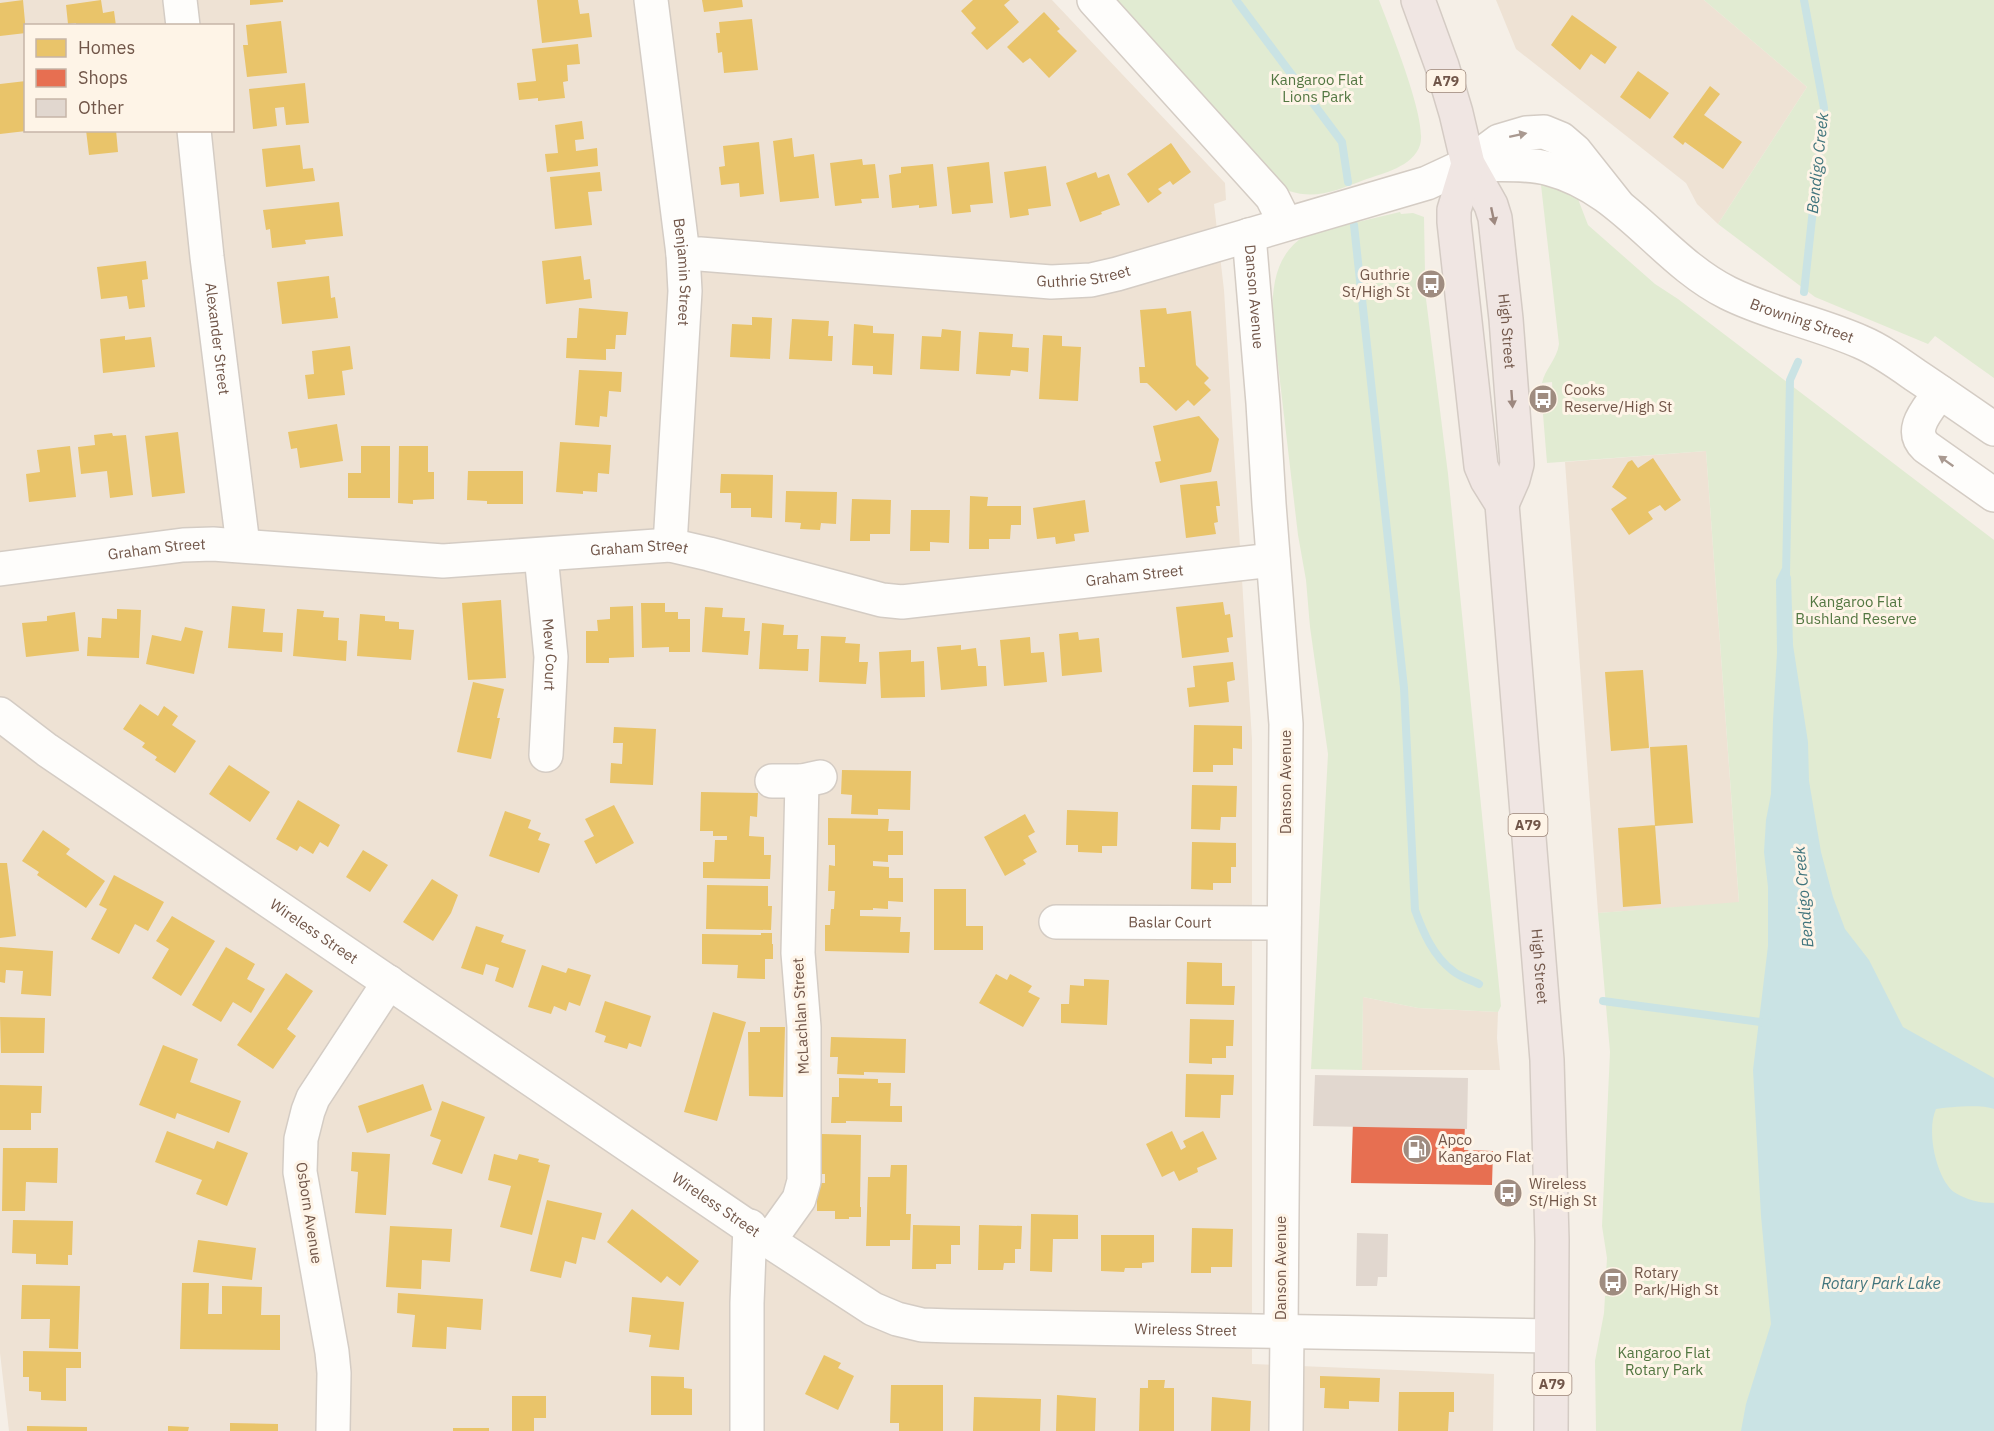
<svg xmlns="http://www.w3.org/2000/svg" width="1994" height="1431" font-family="'IBM Plex Sans',sans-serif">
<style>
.residential{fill:#eee2d4;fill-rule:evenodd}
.green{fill:#e1ebd2}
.water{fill:#cae3e4}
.homes{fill:#e9c46a}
.shops{fill:#e76f51}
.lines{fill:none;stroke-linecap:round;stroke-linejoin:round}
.stream{stroke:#cae3e4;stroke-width:8}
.building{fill:#e1d7cf}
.minor-casing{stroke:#d4ccc4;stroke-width:36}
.highway-casing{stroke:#d4cbc4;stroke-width:36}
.minor{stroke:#fefdfb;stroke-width:33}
.highway{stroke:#f0e6e3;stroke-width:33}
.oneway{fill:#a99990}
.oneway2{fill:#9d887f}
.labels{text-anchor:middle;stroke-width:6;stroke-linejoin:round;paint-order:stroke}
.shield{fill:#fef4e7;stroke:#9b8578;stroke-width:1.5}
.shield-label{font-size:14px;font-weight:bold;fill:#715649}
.park-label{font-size:15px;fill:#537742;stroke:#fef4e7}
.street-label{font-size:15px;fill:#715649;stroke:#fef4e7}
.poi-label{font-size:15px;fill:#715649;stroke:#fef4e7;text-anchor:start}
.water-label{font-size:16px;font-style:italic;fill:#41757d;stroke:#fef4e7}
</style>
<rect width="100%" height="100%" fill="#f5efe7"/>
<path class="residential" d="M0 0H1052L1225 183 1226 200 1214 204 1224 290 1252 740V1364L1494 1374 1493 1431H9L0 1353ZM26 26H232V130H26Z
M1496 0H1704L1807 87 1718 224 1697 204 1686 183 1516 49Z
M1706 451 1739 903 1598 913 1565 462Z
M1363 997 1418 1008 1498 1012 1497 1038 1500 1070H1362Z"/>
<path class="green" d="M1114 0H1379C1389 27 1428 120 1420 145 1413 167 1383 173 1364 180 1337 190 1317 200 1289 191Z
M1704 0H1994V378L1935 336 1928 344 1815 297 1718 224 1807 87Z
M1544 184 1571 192 1578 199 1588 225 1655 284 1678 299 1994 540V1431H1596L1595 1361 1604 1313 1605 1296 1614 1295V1274H1606L1607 1258 1602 1226 1610 1052 1598 913 1739 902 1706 451 1547 463 1542 402 1553 400 1552 382 1542 383C1545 369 1557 359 1559 344L1541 185Z
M1400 212 1401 214 1413 213 1424 217 1425 273C1421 282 1421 291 1426 299L1448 474 1501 1006 1498 1012 1418 1008 1363 997 1362 1070 1311 1069 1328 754 1310 627 1306 580 1298 535 1272 313C1273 280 1277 253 1307 234Z"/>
<path class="water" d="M1786 567 1791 577 1793 645 1808 742 1809 781 1821 852 1833 897 1845 929 1869 960 1903 1027 1994 1078V1109C1981 1104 1950 1107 1936 1109 1926 1130 1936 1178 1954 1192 1966 1200 1980 1203 1994 1203V1431H1741L1746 1404 1771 1324 1761 1216 1753 1070 1768 946V887L1764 852 1766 820 1771 794 1773 720 1777 653 1776 580 1782 568Z"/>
<path class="homes" d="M23 0 26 33 0 36V3Z
M101 0 103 13 114 11 116 26H76V23L68 24 66 5Z
M250 0H283V2L250 5Z
M537 0H578L580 14 589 13 592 37 542 43Z
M702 0H742L743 7 704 12Z
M973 0H1010L1004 5 1019 22 987 50 971 33 976 28 961 11Z
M1044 12 1060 29 1057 31 1077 51 1049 78 1030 58 1023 63 1007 47Z
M1572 15 1617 47 1605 64 1591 54 1580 70 1551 45Z
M752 19 758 70 724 73 722 52 718 53 716 33H720L719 22Z
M281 21 287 73 247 77 243 45H248L246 25Z
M578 44 580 64 567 65 568 81 563 82 565 98 538 101V98L519 100 517 83 536 81 532 49Z
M1638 71 1669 93 1650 119 1620 97Z
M26 81V131L0 134V84Z
M305 83 309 123 286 125 284 107 275 108 277 126 253 129 249 89Z
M1710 86 1720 94 1704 115 1742 142 1723 169 1685 142 1683 145 1673 137Z
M582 121 584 139 575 140 576 151 597 148 598 166 547 172 545 154 558 153 555 125Z
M86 130H116L118 152 89 155Z
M792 138 794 157 814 154 819 198 780 202 773 141Z
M759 142 764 194 740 197 739 183 721 185 719 167 725 166 723 146Z
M1171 143 1191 172 1173 185 1170 181 1158 189 1162 193 1148 203 1127 174Z
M300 145 303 169 313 168 315 181 266 187 262 149Z
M862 159 863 165 875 164 879 198 861 199 862 203 835 206 830 163Z
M989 162 993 203 970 205 971 212 952 214 947 167Z
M933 164 937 206 919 208V205L892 208 889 175 901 173V167Z
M1046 166 1051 206 1028 209 1029 215 1010 218 1004 172Z
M600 172 602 191 588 192 592 225 555 229 550 177Z
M1096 172 1098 178 1109 174 1120 205 1101 212 1102 214 1080 222 1066 183Z
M339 202 343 236 305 240 306 244 272 248 270 229 266 230 263 210Z
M581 256 584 280 590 279 592 298 546 304 542 261Z
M146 261 148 279 142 280 145 307 129 309 127 296 101 299 97 267Z
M329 276 331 298 335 297 338 318 282 324 277 282Z
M579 308 628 312 626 335H616L615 349H606V360L566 358 567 338H577Z
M1166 308 1167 314 1191 311 1196 365 1209 378 1204 383 1211 390 1194 406 1188 400 1176 411 1147 383H1140L1139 367H1145L1140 310Z
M752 317 772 318 770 359 730 357 732 324 752 325Z
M792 319 829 321 828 336H833L832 361 789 359Z
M854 324 873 326V333L894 334 892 375 873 374V366L852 365Z
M942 329 961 331 959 371 920 369 922 336 941 337Z
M979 332 1013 334 1012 347 1029 348 1028 372 1011 370 1010 376 976 374Z
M1043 335 1062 336V346L1081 347 1078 401 1039 399Z
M125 336V340L151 337 155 367 103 373 100 339Z
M350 346 353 369 342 371 345 395 308 399 305 375 314 374 312 351Z
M579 370 622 372 621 392 609 391 607 417 600 416 599 427 575 425Z
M1199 416 1219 439 1211 472 1160 483 1155 462 1161 461 1153 426Z
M337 424 343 461 300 468 297 448 291 449 288 432Z
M178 432 185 493 152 497 145 436Z
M112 433 113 436 126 435 133 495 110 498 107 471 81 474 78 447 95 445 94 435Z
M560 442 611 445 609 474 598 473 597 492 583 491V494L556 492Z
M70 446 76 497 29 502 26 474 40 472 37 450Z
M361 446H390V498H348V473H361Z
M399 446H428V472H434V499L413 500V504L398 503Z
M1653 458 1681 500 1665 511 1660 505 1648 512 1653 519 1629 535 1611 509 1627 498 1612 487 1628 462 1632 460 1638 468Z
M468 471H523V504H487V501L467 500Z
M721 474 773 475 772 518 751 517V508H731V493H720Z
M1217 481 1220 506H1216L1218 522 1214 523 1216 534 1186 538 1180 485Z
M786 491 837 492 836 524 821 523 820 530 800 529 801 523 785 522Z
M970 496 988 497 987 506H1021V525H1011L1010 539H989V549H969Z
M852 499 891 500 890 534H870V541H850Z
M1085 500 1089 532 1074 534 1075 541 1056 544 1055 537 1037 539 1033 508Z
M911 510H950L949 543 930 542V551H910Z
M501 600 506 678 468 680 462 603Z
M1223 602 1225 615 1230 614 1233 637 1227 638 1229 652 1182 658 1176 607Z
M641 603H665V612H678V619H690V652H669V647L642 648Z
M232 606 265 609 263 632 283 633 282 652 228 648Z
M633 606 634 657 609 658V663H586V631H598L597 620 610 619V607Z
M705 607 723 608 722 617 745 618 744 631H750L748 655 702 652Z
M117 609 141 610 139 658 87 656 88 637 101 638 102 618 117 619Z
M297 609 324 611 323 617 339 618 338 640 347 641 346 661 293 656Z
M75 612 79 651 26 657 22 623 47 621V616Z
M360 614 385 616V621L399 622V629L414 630 411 660 357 656Z
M762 623 784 625 783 635H798L797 649H809L808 671 759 669Z
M185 627 203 631 194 674 146 664 152 635 181 641Z
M1078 632 1079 640 1099 638 1102 672 1062 676 1059 634Z
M821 636 846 637 845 643 860 644 859 662H868L866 684 819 682Z
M1030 637 1031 653 1044 652 1047 682 1004 686 1000 640Z
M961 645V650L976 648 978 666H986L987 686 941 690 937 647Z
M911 650V662L924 661 925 697 881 698 879 652Z
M1233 662 1235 680 1227 682 1229 702 1189 707 1187 688 1195 687 1193 666Z
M1643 670 1649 748 1611 751 1605 672Z
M473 682 504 689 497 718H500L491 759 457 752Z
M140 704 158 716 164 706 178 716 172 725 196 741 175 773 155 760 157 757 142 747 145 743 123 729Z
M1194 725 1242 726V749L1233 748V765H1213V772H1193Z
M614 727 656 729 653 785 610 783 611 763 622 764 623 743H613Z
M1687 745 1693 823 1655 826 1650 747Z
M229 765 270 792 250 822 209 794Z
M842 770 911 771 910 810 878 809V815L851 814 852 795 841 794Z
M1192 785 1237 786 1236 817H1221L1220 830 1191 829Z
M701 792 758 793 757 817 750 816 749 836 764 837V855H771L770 879 703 878V862H714L715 840H727V836H713V831H700Z
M298 800 340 825 328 847 320 842 313 854 300 846 297 851 276 839Z
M614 805 634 843 596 864 584 841 594 836 585 819Z
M1067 810 1118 812 1117 846H1102V853L1078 852V845H1066Z
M505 811 531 820 528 828 541 833 538 840 550 844 539 873 489 856Z
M1025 814 1035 832 1028 836 1037 852 1023 860 1026 864 1005 876 984 837Z
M828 818 889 819 888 831H903V855H888V862L873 861V866L889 867V878H903V902L888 901V909L873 908V910H860V916L901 917 900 932H910L909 953 825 951V925H830L831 909H834L835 891H828L829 865 835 866V845H828Z
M1655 825 1661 904 1623 907 1618 828Z
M43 830 70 849 66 854 105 881 86 908 37 875 39 872 22 861Z
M1192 842 1236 843V867H1231V883H1213V890L1191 889Z
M363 850 388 865 370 892 346 877Z
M0 863H7L16 936 0 938Z
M114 875 164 902 148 931 135 924 119 954 91 939 107 909 99 905Z
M432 879 458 895 451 913 433 941 403 922Z
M707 885 768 886V906H772L771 930 706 929Z
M934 889H966V926H983V950H934Z
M172 916 215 941 181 996 152 978 169 949 156 941Z
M476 926 504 935 501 942 526 950 513 988 495 981 499 968 486 964 483 975 461 968Z
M761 933H772V944H773V959H765V979L737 978 738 965 702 964V934L761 935Z
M0 947 53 951 51 996 21 994 23 971 6 970 5 983 0 982Z
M226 947 255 964 247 979 265 989 251 1013 233 1002 221 1022 192 1005Z
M1187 962 1222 963V986H1235L1234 1005 1186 1004Z
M542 965 566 973 568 968 591 975 580 1006 569 1002 566 1011 554 1006 551 1014 528 1007Z
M286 973 313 991 287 1029 296 1036 273 1069 237 1045Z
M996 974 1007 980 1010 974 1032 986 1028 992 1040 998 1023 1027 979 1003Z
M1084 979 1109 980 1107 1025 1061 1023V1004H1069L1070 985 1084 986Z
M605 1001 651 1016 641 1047 629 1043 627 1049 604 1042 606 1036 595 1032Z
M713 1012 746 1022 717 1121 684 1112Z
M0 1017 45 1018 44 1053H1Z
M1190 1019 1234 1020 1233 1046H1226V1058H1212V1064L1189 1063Z
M760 1027H785L783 1097 749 1096 748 1032H760Z
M831 1037 906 1039 905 1073 864 1072V1075L837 1074 838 1057H830Z
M163 1045 198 1059 190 1082 241 1101 229 1133 177 1113 175 1119 139 1105Z
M1186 1074 1234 1075 1233 1095H1221L1220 1118 1185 1117Z
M839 1078 878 1079V1083H891L890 1106H902V1122L846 1121V1123H831L832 1097H839Z
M423 1084 432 1110 367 1133 358 1106Z
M0 1085 42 1086 41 1113H31V1130H0Z
M442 1101 485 1117 462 1174 432 1164 441 1140 430 1136Z
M167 1131 214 1149 217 1141 248 1153 227 1206 196 1194 202 1180 155 1162Z
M1172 1131 1181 1150 1186 1147 1183 1141 1203 1131 1217 1159 1197 1168 1198 1172 1179 1181 1174 1171 1162 1177 1146 1144Z
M822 1134 861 1135 860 1207H861V1217H849V1219H835V1211H817V1183H825V1174H821Z
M3 1148H58L57 1183 26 1182 25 1211H2Z
M352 1152 390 1154 386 1215 355 1213 358 1172 351 1171Z
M494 1154 517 1160 519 1154 539 1159 538 1162 550 1165 532 1235 500 1227 511 1186 488 1180Z
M891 1165H907L906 1214H911L910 1240H890V1246H866L868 1177H890Z
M547 1200 602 1213 595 1240 582 1237 576 1264 565 1261 561 1278 530 1271Z
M632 1209 699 1261 680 1286 667 1276 661 1283 607 1242Z
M1031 1214 1078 1215V1239H1053L1052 1272 1030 1271Z
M13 1220 73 1221 72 1255H68V1265L36 1264V1254L12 1253Z
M913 1225 960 1226V1245H951V1264H936V1269H912Z
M979 1225 1022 1226 1021 1249H1015V1263H1004L1003 1270H978Z
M390 1226 452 1229 450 1262 422 1260 421 1289 386 1287Z
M1192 1228 1233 1229 1232 1267H1211V1273H1191Z
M1101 1235H1154V1262L1142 1263V1268H1125L1124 1272 1101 1271Z
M198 1240 256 1248 252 1280 193 1272Z
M182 1283H209L208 1314H222V1286L262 1287 261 1315H280V1350L180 1349Z
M22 1285 80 1286 78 1349 49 1348 50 1319H21Z
M398 1293 483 1299 481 1330 447 1327 446 1349 412 1347 415 1315 397 1313Z
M632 1297 684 1302 679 1350 649 1347 651 1335 629 1332Z
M23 1351 81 1352V1368H66V1401L41 1400V1392L29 1391V1377H23Z
M824 1355 841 1363 838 1368 854 1376 838 1410 805 1394Z
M651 1376 684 1377V1388L692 1389V1415H651Z
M1320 1376 1380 1378 1379 1402 1349 1401V1409L1324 1408 1325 1388H1320Z
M1148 1380H1165L1164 1388H1174V1431H1139L1140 1388H1148Z
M891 1385H943V1431H899V1423H890Z
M1399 1392H1454V1412H1449L1448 1431H1398Z
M1057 1395 1096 1398 1095 1431H1056Z
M512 1396H546V1418H534V1431H512Z
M974 1397 1041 1399 1040 1431H973Z
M1212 1397 1251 1401 1250 1431H1211Z
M230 1423 278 1424V1431H230Z
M27 1426 87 1427V1431H27Z
M168 1426 189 1427 188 1431H168Z
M453 1428H489V1431H453Z"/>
<path class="shops" d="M1353 1121 1465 1123 1464 1150 1493 1151 1492 1185 1351 1183Z"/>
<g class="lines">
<path class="stream" d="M1236 0 1342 142 1348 182
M1354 225 1404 688 1415 910C1423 932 1433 956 1453 971 1460 977 1471 980 1479 984
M1804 292 1824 108 1804 0
M1786 575 1790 380 1798 362
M1603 1001 1768 1023"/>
</g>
<path class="building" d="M1315 1075 1468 1078 1467 1129 1313 1126Z
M1357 1233 1388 1234 1387 1277H1378L1377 1286H1356Z"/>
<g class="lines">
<g class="minor-casing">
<g id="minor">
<path d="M180 0 183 26"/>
<path id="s1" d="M651 0 683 254 685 291 670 545"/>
<path d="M1094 0 1272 197 1285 223"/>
<path id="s2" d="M194 130 207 257 243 545"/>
<path id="s3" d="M1468 164C1495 166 1524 162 1550 169 1623 188 1663 261 1728 293 1770 314 1818 323 1861 342 1880 350 1898 363 1915 375 1942 393 1968 411 1994 429"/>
<path id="s4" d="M1249 235 1263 403 1269 504 1286 724 1281 1330"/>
<path id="s5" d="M683 254H700L1051 282 1091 280 1117 274 1427 183 1468 164 1499 141 1526 133 1544 132 1561 139 1575 151 1617 204"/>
<path d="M1940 392C1929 409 1907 429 1926 447L1994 495"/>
<path id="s6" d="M541 555 551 657 546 755"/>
<path id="s7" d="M0 569 183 545 213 544 443 561 670 545 709 554 882 600 902 602 1273 560"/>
<path id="s8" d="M0 714 47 750 769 1241 873 1309 897 1319 922 1325 951 1326 1551 1336"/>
<path d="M772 781H802L820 777"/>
<path id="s9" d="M1056 922 1284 923"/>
<path d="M769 1241 799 1199 804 1181V1027L798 953 802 781"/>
<path d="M333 1431 334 1373 332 1352 300 1172 301 1139 308 1111 313 1098 389 982"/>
<path d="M747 1431V1303L750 1226"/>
<path d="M1286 1431 1287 1331"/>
</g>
</g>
<g class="highway-casing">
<g id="highway">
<path id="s10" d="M1418 0 1442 66 1456 113 1468 164 1491 205 1495 218 1506 319 1517 464 1513 479 1502 504"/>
<path id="s11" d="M1468 164 1454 210V222L1481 466 1487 480 1502 504 1547 1060 1552 1240 1551 1431"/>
</g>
</g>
<use href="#minor" class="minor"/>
<use href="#highway" class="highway"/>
</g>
<defs><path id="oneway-solid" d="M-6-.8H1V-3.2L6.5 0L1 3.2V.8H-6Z" transform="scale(1.5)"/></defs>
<g class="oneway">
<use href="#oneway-solid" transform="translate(1518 135) rotate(-12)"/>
<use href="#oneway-solid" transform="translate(1946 461) rotate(-145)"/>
</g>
<g class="oneway2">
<use href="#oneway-solid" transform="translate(1493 216) rotate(78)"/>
<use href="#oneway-solid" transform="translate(1512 399) rotate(86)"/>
</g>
<defs>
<g id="bus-disc" transform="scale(1.5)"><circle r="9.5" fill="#9f8c80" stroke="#fef4e7"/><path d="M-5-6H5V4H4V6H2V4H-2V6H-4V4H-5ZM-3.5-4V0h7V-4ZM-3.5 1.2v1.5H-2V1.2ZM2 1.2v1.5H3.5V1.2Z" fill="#fff"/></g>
<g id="fuel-disc" transform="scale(1.5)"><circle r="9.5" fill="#9f8c80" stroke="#fef4e7"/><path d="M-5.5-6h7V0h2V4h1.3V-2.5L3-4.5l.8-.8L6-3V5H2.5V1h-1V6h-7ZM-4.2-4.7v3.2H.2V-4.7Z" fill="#fff"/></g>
</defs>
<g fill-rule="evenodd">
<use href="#bus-disc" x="1431" y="284"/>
<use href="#bus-disc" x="1543" y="399"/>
<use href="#fuel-disc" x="1417" y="1149"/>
<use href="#bus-disc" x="1508" y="1193"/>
<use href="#bus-disc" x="1613" y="1282"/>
</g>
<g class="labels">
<g class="shield">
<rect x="1426.5" y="70" width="39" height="22" rx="4.5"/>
<rect x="1508.5" y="814" width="39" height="22" rx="4.5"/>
<rect x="1532.5" y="1373" width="39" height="22" rx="4.5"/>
</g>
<g class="shield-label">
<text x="1446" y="86">A79</text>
<text x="1528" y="830">A79</text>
<text x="1552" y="1389">A79</text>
</g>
<g class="park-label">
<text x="1317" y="85">Kangaroo Flat<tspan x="1317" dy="17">Lions Park</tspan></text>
<text x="1856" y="607">Kangaroo Flat<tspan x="1856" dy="17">Bushland Reserve</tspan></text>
<text x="1664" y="1358">Kangaroo Flat<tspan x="1664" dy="17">Rotary Park</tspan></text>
</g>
<g class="street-label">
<text dy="5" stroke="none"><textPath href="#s1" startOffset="274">Benjamin Street</textPath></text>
<text dy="5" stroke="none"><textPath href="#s5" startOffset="402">Guthrie Street</textPath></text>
<text dy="5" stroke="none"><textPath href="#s4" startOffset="62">Danson Avenue</textPath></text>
<text dy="5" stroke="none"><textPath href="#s3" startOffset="380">Browning Street</textPath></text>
<text dy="5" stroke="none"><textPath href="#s10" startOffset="346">High Street</textPath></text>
<text dy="5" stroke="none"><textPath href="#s2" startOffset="210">Alexander Street</textPath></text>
<text dy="5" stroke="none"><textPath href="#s7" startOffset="158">Graham Street</textPath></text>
<text dy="5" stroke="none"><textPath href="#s7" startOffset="642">Graham Street</textPath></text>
<text dy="5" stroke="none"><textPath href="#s7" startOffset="1146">Graham Street</textPath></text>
<text dy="5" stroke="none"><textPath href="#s6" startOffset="100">Mew Court</textPath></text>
<text transform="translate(1286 782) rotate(-90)" y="5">Danson Avenue</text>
<text dy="5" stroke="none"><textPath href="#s9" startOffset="114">Baslar Court</textPath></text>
<text dy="5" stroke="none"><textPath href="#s8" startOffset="382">Wireless Street</textPath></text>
<text dy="5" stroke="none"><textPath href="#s11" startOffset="813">High Street</textPath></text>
<text transform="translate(801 1016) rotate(-93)" y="5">McLachlan Street</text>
<text dy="5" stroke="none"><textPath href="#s8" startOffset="868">Wireless Street</textPath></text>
<text transform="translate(309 1213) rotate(81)" y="5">Osborn Avenue</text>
<text transform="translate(1281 1268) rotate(-90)" y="5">Danson Avenue</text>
<text dy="5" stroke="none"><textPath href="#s8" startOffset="1372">Wireless Street</textPath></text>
</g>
<g class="poi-label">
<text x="1410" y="280" text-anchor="end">Guthrie<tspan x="1410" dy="17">St/High St</tspan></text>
<text x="1564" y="395">Cooks<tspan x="1564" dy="17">Reserve/High St</tspan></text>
<text x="1438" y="1145">Apco<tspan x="1438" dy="17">Kangaroo Flat</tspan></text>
<text x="1529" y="1189">Wireless<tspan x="1529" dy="17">St/High St</tspan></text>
<text x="1634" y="1278">Rotary<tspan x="1634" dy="17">Park/High St</tspan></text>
</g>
<g class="water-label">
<text transform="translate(1817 163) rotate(-84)" y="6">Bendigo Creek</text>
<text transform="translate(1803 897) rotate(-95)" y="6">Bendigo Creek</text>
<text x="1881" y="1289">Rotary Park Lake</text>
</g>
</g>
<rect x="24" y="24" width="210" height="108" fill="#fef4e7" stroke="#c6b5a8" stroke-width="1.5"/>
<rect x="36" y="39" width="30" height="18" fill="#e9c46a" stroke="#c6b5a8" stroke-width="1.5"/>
<text x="78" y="54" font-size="18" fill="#715649">Homes</text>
<rect x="36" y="69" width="30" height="18" fill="#e76f51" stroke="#c6b5a8" stroke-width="1.5"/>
<text x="78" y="84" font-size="18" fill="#715649">Shops</text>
<rect x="36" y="99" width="30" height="18" fill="#e1d7cf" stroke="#c6b5a8" stroke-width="1.5"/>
<text x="78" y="114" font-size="18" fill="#715649">Other</text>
</svg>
